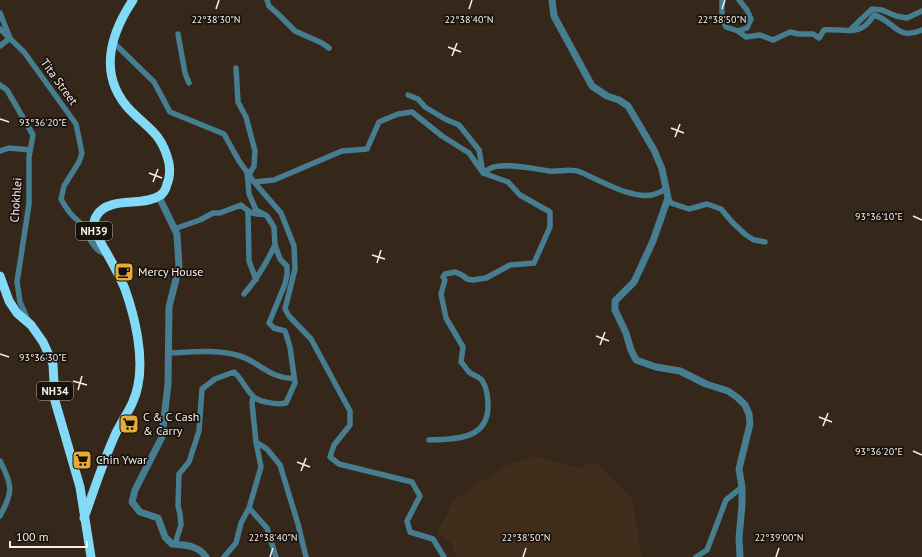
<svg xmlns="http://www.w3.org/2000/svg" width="922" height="557" font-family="'PT Sans',sans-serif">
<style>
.built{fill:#412d1c}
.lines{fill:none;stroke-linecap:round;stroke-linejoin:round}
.minor{stroke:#467d90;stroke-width:5.5}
.tertiary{stroke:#467d90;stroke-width:7}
.trunk{stroke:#82daf6;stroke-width:9}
.ticks{fill:none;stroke:#f9efe8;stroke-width:1.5}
.labels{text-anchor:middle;stroke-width:3.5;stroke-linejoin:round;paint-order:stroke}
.shield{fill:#18120c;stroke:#b6ada6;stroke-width:1}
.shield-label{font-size:11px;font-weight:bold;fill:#f9efe8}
.street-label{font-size:12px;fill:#f9efe8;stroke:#18120c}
.poi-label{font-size:12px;fill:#f9efe8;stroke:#18120c;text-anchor:start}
.ticks-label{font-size:10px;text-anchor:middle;fill:#f9efe8;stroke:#18120c;stroke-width:3.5;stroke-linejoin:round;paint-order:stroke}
</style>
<rect width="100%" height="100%" fill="#36271b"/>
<path class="built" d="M534 456 577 468 595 462 632 498 642 557H456L451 543 437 532 455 499 505 466Z"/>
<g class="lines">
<path class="minor" d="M267 0 269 6 278 14 295 31 322 43 329 48
M722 0V20L726 27 738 31 747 28 751 19 747 10 739 0
M0 13 10 38 0 46
M0 29 24 52 76 124 82 153 79 162 64 186 61 199C64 204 67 210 72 215 74 218 78 220 81 224 88 234 93 251 106 254
M850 30 872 9 882 10 896 16 907 18 922 11
M738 31 746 37 760 35 773 40 790 32 798 34H813L819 38 824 30C838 28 854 35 866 25 869 22 872 18 874 15 895 21 896 41 922 30
M178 34 185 73 189 83
M113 42 154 82 170 112 224 134 239 161 254 182 281 213 294 246 295 269 285 309 289 316 311 339 350 411V425L334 445 330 457 339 464 412 482 420 496 407 521 410 532 433 539 444 557
M236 68 238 102 246 117 255 151 254 166 249 175
M0 85 7 90 33 135 29 157V204L17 282 20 302 28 320
M408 95 418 99 425 107 445 119 459 125 479 150 483 173C486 171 489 169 491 168 503 162 535 169 549 171 559 172 570 168 580 172 600 180 636 203 658 193 661 192 664 190 666 188
M0 151 9 148 30 150
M254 182 274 180 342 151 367 149 379 122 398 114 412 112 442 136 469 153 483 173 508 182 520 195 550 212V227L534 263 510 265 486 278 473 280 467 279 462 275 455 272 445 274 443 277 445 280 441 294 446 318 463 347 461 362C464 365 466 369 469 372 473 376 480 376 483 382 487 389 488 399 488 406 488 440 455 439 429 440
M668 198 671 203 689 209 707 204 721 209 733 223 746 235 754 240 765 242
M248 212 249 261 256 280
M174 229 200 220 213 213H220L241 205C249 212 253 215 264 214
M244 294C257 279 266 264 275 245
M169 353C192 352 217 349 240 356 259 362 272 380 294 378
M253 397 252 403 256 442
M0 461C13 486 13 492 0 516
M249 508 267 528 276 557
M175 544 181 525 180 514 178 506 179 474 189 462 199 431 202 389 215 379 234 372C242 379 245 388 252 395 257 402 277 405 286 403L295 383 290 347 285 331 274 328 269 323 285 284 287 275V266L280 259 275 245 274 227 267 216 256 210 249 194 247 171
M224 557 236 543 241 523 249 508 261 467 256 442 267 449 280 465 298 524 306 557
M696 557 707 550 726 500 742 487"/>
<path class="tertiary" d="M552 0 554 16 592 86 607 96 619 100 628 106 654 150 662 169 668 198 653 241 634 282 615 301V310L626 333 631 350 636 360 656 367 680 371 706 384 728 391 738 398 745 405 749 414 750 424 739 469 742 487V505L739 538 740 557
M159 197 177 234 179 267 169 307 168 384 162 437 135 490 132 502 140 512 158 518 165 537 172 544C185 545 198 545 206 557"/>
<path class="trunk" d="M0 276 9 301 17 313 31 325 43 342 53 364 55 401 80 487 91 557
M84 518C94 490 103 462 115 435 123 418 135 404 138 385 144 356 135 317 125 289 117 269 105 251 95 232 93 226 93 221 97 215 109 196 142 207 159 196 163 194 166 189 167 184 170 178 170 170 169 163 162 134 150 130 131 111 98 77 109 36 133 0"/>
</g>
<path class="ticks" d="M216 9 219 0M469 9 472 0M722 9 725 0M448 47 461 52M452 56 457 43M0 119 9 122M671 128 684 133M675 137 680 124M149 173 162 178M153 182 158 169M913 216 922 220M372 255 385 259M377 263 381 250M596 336 609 341M600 345 605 332M0 354 9 357M73 381 87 385M78 390 82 376M819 417 832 422M823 426 828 413M913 451 922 455M297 462 310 467M301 471 306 458M270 557 273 548M523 557 526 548M776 557 779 548"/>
<defs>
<g id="cafe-square" transform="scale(1)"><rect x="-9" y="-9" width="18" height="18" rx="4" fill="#e9ab38" stroke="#18120c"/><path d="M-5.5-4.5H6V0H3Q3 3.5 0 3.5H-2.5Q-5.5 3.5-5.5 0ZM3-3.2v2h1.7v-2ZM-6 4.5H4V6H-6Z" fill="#111"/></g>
<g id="supermarket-square" transform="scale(1)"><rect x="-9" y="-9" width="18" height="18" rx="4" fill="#e9ab38" stroke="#18120c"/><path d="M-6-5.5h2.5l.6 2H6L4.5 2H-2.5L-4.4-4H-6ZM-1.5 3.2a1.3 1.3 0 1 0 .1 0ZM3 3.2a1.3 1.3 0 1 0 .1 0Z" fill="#111"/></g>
</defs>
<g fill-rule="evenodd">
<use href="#cafe-square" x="124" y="272"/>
<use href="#supermarket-square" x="129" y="424"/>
<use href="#supermarket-square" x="82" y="460"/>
</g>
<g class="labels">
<g class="shield">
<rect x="76" y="222" width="36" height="18" rx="3"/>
<rect x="37" y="382" width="36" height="18" rx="3"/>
</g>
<g class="shield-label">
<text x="94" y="235">NH39</text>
<text x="55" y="395">NH34</text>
</g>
<g class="street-label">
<text transform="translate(59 82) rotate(54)" y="4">Tita Street</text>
<text transform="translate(16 200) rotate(-86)" y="4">Chokhlei</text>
</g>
<g class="poi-label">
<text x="138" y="276">Mercy House</text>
<text x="143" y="421">C &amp; C Cash<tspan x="143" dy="14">&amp; Carry</tspan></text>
<text x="96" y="464">Chin Ywar</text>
</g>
</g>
<g class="ticks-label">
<text x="216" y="23">22°38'30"N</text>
<text x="469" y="23">22°38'40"N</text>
<text x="722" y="23">22°38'50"N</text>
<text x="43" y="126">93°36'20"E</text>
<text x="879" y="220">93°36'10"E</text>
<text x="43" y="361">93°36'30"E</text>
<text x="879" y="455">93°36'20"E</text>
<text x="273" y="541">22°38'40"N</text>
<text x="526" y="541">22°38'50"N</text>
<text x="779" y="541">22°39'00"N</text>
</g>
<path d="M10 541v6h77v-6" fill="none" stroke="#f9efe8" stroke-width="2"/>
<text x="16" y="541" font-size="12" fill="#f9efe8" stroke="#18120c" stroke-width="3" paint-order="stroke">100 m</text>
</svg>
